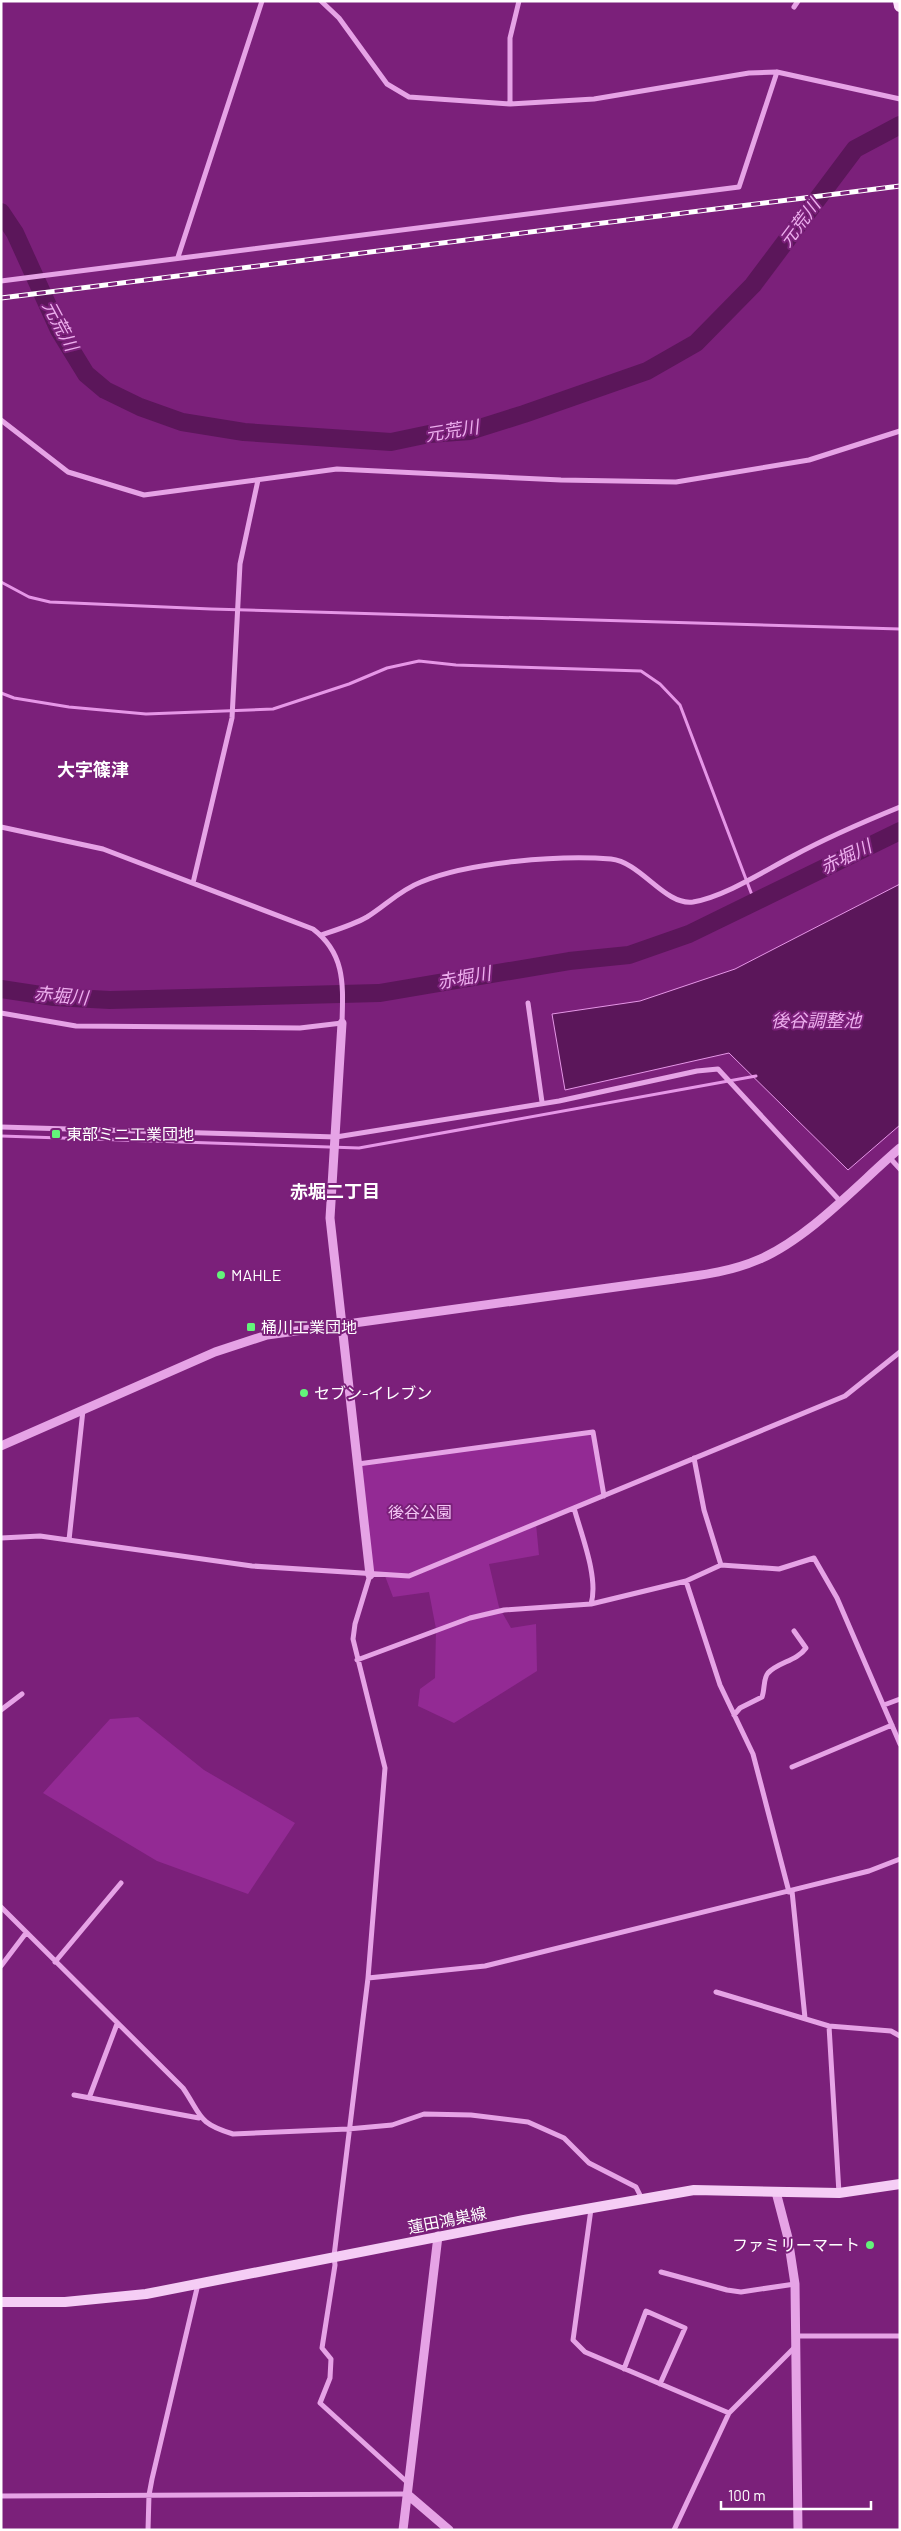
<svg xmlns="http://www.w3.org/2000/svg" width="901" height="2531" font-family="Barlow,'Noto Sans JP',sans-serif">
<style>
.green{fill:#932a94}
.water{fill:#5b165a;stroke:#e696e7}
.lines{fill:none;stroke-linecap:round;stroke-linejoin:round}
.stream{stroke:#e696e7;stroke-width:3}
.river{stroke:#5b165a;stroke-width:18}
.minor{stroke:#e6a3e6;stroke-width:5}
.tertiary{stroke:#e6a3e6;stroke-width:9}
.secondary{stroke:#f5cdf5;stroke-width:10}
.primary{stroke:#fde4fb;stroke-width:12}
.rail-casing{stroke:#fff;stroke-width:5}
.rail{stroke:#7b207a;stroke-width:3;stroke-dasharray:9;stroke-linecap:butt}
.poi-dot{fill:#63f37a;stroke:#7b207a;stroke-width:2}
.labels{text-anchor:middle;stroke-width:4;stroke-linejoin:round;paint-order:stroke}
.poi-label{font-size:16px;fill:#fff;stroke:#7b207a;text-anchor:start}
.park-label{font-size:16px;fill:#f4c6f5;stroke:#7b207a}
.street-label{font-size:16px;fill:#fff;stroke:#7b207a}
.water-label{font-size:18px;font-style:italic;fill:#edaeee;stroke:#7b207a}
.neighbourhood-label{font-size:18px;font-weight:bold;fill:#fff;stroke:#7b207a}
</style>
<rect width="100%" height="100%" fill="#7b207a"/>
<path class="green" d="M593 1432 604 1496 536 1524 539 1555 489 1564 499 1607 511 1628 536 1624 537 1671 454 1723 418 1706 420 1689 435 1678 436 1629 429 1592 393 1597 385 1576 370 1575 358 1464Z
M138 1717 204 1770 295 1823 248 1894 157 1861 43 1793 110 1719Z"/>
<path class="water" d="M900 884V1125L848 1170 729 1053 565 1090 552 1014 640 1001 735 969Z"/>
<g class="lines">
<path class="stream" d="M1 582 29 597 50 602 211 609 900 629
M1 693 14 698 69 707 146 714 273 709 349 684 387 668 419 661 456 665 641 671 660 684 680 705 755 903
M1 1136 359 1148 756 1076"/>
<path class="river" d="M1 212 15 233 59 330 86 374 105 390 140 407 182 422 244 432 391 442 429 434 470 431 524 414 647 371 696 343 753 285 855 149 900 125
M1 989 54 997 110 1000 379 993 569 961 629 955 689 934 900 831"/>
<path class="minor" d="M321 1 339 18 387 84 409 97 510 104 594 99 749 73 777 72 900 99
M794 7 798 1
M510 104V38L519 1
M178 257 262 1
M1 281 739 187 777 72
M1 420 68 472 144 495 337 469 561 480 676 482 809 460 900 431
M1 827 103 849 313 929C346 954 343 986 342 1023L300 1028 76 1026 1 1013
M193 883 232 718 240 564 258 480
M321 935C336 930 353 925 367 917 385 906 400 890 421 882 469 862 559 855 611 859 641 862 665 906 693 902 726 896 764 871 793 856 828 837 863 822 900 807
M528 1003 542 1102
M1 1127 336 1137 559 1101 697 1071 718 1069 840 1201
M889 1157 900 1169
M358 1464 593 1432 604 1496
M1 1538 40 1536 252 1566 409 1576 845 1396 900 1352
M69 1540 83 1410
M721 1565 779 1569 814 1558 837 1598 900 1744
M370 1575 355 1624 353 1639 385 1768 368 1978 334 2256 335 2265 322 2348 331 2359 330 2378 320 2403 408 2483
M686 1581 720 1685 753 1754 789 1892
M591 1604 686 1581 721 1565 704 1510 694 1458
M357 1660 470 1618 504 1610 591 1604C599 1578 581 1534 574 1508
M884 1705 900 1699
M1 1710 22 1694
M734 1715 740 1708 762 1697C765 1689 763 1679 768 1673 778 1662 797 1661 806 1648L794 1631
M792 1767 892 1725
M792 1891 805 2018
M1 1907 183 2088C202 2116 197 2123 233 2134L348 2129 392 2125 424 2114 471 2115 528 2122 564 2138 589 2163 636 2187 642 2199
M55 1962 121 1883
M1 1966 26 1933
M368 1978 485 1966 869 1871 900 1859
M716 1992 829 2026 891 2031 900 2036
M829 2026 839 2193
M74 2095 199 2118
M89 2098 117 2024
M591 2209 573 2340 585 2352 729 2413
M661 2272 727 2290 741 2292 795 2284
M797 2336H900
M624 2369 646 2311 685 2328 660 2384
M1 2496 407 2494
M148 2530 149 2495 152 2479 198 2284
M674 2530 729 2413 796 2346"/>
<path class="tertiary" d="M342 1023 330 1218 370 1575
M1 1446 215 1352 267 1335 674 1279C703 1275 733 1271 760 1259 810 1237 858 1184 900 1148
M776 2192 788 2238 795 2284 798 2530
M407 2494 449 2530
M403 2530 438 2236"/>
<path class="secondary" d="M1 2302H65L146 2294 524 2220 694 2190 839 2193 900 2184"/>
<path class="primary" d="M899 1 900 6"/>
<g class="rail-casing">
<path id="rail" d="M1 298 900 186"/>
</g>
<use href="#rail" class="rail"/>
</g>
<g class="poi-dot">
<rect x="51" y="1129" width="10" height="10" rx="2.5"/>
<circle cx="221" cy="1275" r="5"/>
<rect x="246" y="1322" width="10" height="10" rx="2.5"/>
<circle cx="304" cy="1393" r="5"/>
<circle cx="870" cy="2245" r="5"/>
</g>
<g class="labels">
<g class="poi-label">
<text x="66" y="1140">東部ミニ工業団地</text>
<text x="231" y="1281">MAHLE</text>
<text x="261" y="1333">桶川工業団地</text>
<text x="314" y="1399">セブン-イレブン</text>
<text x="860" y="2251" text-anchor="end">ファミリーマート</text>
</g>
<g class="park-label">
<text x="420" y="1518">後谷公園</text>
</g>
<g class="street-label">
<text transform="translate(447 2220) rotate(-11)" y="6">蓮田鴻巣線</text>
</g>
<g class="water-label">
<text transform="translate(800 223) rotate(-53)" y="6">元荒川</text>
<text transform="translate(60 326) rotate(62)" y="6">元荒川</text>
<text transform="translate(452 431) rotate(-9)" y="6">元荒川</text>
<text transform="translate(846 857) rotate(-26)" y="6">赤堀川</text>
<text transform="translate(464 978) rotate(-10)" y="6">赤堀川</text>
<text transform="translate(61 996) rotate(5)" y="6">赤堀川</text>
<text x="816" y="1027">後谷調整池</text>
</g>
<g class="neighbourhood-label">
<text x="93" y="776">大字篠津</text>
<text x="335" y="1198">赤堀二丁目</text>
</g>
</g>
<rect width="901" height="2531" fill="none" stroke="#ffffff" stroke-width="5"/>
<path d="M721 2501v8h150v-8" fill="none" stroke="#ffffff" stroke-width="2.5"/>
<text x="728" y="2501" font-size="15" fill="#ffffff" stroke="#7b207a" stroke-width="4" paint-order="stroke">100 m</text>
</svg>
